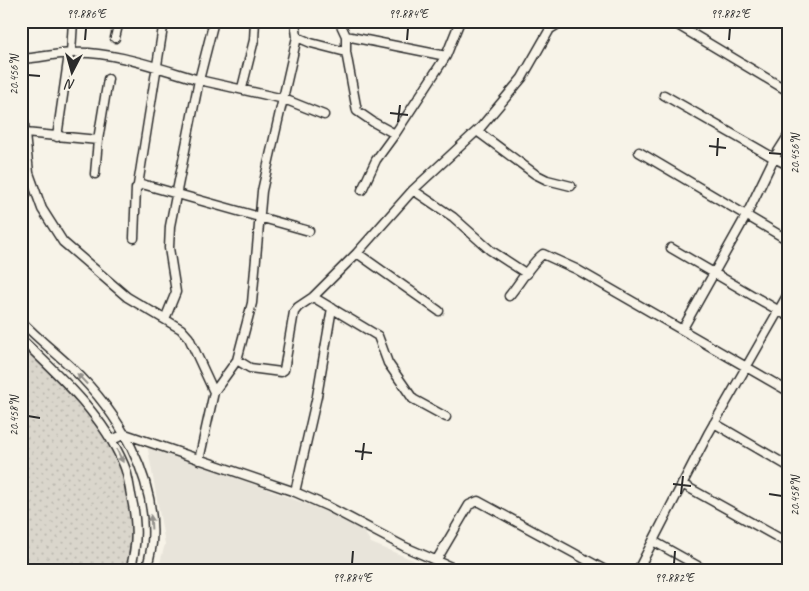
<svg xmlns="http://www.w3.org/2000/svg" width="809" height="591" font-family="Caveat,sans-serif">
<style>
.built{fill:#e8e4da}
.grass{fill:url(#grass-dots);stroke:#82807c}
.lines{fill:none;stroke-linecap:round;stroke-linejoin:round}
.street-casing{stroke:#2b2b2b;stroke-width:11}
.street{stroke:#f7f3e8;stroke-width:8}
.oneway{fill:#918f8a}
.ticks{fill:none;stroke:#2b2b2b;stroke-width:2}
.neatline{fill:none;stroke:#2b2b2b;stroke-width:2}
.ticks-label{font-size:12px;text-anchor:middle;fill:#2b2b2b}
</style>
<defs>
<pattern id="grass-dots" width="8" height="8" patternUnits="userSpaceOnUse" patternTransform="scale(1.25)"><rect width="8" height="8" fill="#dad6cc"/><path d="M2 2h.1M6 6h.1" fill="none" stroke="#bbb8af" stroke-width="1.8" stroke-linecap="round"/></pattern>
</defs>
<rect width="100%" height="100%" fill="#f7f3e8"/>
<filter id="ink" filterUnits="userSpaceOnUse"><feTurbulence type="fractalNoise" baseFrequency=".02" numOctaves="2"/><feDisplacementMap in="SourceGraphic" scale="10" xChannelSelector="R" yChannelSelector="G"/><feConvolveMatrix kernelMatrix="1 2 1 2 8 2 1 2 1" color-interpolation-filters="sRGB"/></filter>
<g filter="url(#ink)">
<path class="built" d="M147 444 330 513 364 531 371 543 438 570H158L165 544Z"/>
<path class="grass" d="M21 340 88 408 118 453 137 510 133 552 127 570H21Z"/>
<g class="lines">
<g class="street-casing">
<path id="street" d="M295 21 297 37 311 43 346 52
M339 21 346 36V52L357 111 373 122 395 134 446 56
M671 21 788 91
M346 36 446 56 460 21
M115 38 119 21
M71 53 73 21
M21 59C38 58 54 54 71 53 111 50 161 69 199 80L214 21
M242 88 254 40 255 21
M21 95 29 173 42 209 63 242 127 297 181 329 189 338 214 392
M664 95 774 158 788 136
M477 131 535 174 547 180 571 186
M25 133 98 140
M57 137 69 54
M639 152 788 240
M95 174 98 140 108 79
M138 185 164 21
M362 190 376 160 395 134
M413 190 481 127 522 78 550 29 563 21
M134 238 136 188 142 184 309 231
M671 248 788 316
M357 253 439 311
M509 296C520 283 530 264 543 254L576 269 788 391
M313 297 378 336 388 363 413 399 446 417
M165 319 176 292 169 248 170 226 199 80 284 99 324 115
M21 321C37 338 55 352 72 368 118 412 157 477 152 543 151 552 148 561 147 570
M682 330 746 216 774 158 788 165
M21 339C60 376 103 415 124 465 128 474 129 485 131 495 137 521 138 544 130 570
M237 360 250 368 281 372 284 370 294 312 298 307 313 297 357 253 413 190 453 217 490 250 527 274
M714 423 788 466
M112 440 125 434 295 492 317 396 332 308
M199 460 214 392 237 360 252 303 262 191 297 37
M682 484 788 543
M295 492 327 506 405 547 458 570
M653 541 705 570
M436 561 469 505 478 501 605 570
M638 570 708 434 788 294"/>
</g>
<use href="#street" class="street"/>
</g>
<defs><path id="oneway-solid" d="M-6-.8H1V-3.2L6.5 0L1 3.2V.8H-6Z" transform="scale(1.25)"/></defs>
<g class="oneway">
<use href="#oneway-solid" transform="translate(82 379) rotate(-133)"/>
<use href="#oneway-solid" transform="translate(120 456) rotate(64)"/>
<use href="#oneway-solid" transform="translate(151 522) rotate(-93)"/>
</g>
</g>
<path class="ticks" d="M85 40 86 28M407 40 408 28M729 40 730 28M28 75 40 76M390 113 408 115M398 122 400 105M709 146 726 148M769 153 782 154M717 156 718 138M28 416 40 418M355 451 372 453M362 460 364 443M673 484 691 486M681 494 683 476M769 494 782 496M352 564 353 551M674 564 675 551"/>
<rect width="809" height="591" fill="none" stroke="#f7f3e8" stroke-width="55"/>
<g transform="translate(72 72) rotate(186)" stroke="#f7f3e8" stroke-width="4" paint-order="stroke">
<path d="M0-4L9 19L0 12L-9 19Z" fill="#2b2b2b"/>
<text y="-8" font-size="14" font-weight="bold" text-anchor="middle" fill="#2b2b2b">N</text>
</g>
<rect x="28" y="28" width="754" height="536" class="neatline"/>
<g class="ticks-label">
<text x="86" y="18">99.886°E</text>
<text x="408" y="18">99.884°E</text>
<text x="730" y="18">99.882°E</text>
<text transform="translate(14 75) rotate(-90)" y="4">20.456°N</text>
<text transform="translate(795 154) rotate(-90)" y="4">20.456°N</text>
<text transform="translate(14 416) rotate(-90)" y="4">20.458°N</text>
<text transform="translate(795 496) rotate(-90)" y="4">20.458°N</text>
<text x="352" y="582">99.884°E</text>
<text x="674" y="582">99.882°E</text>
</g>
</svg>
